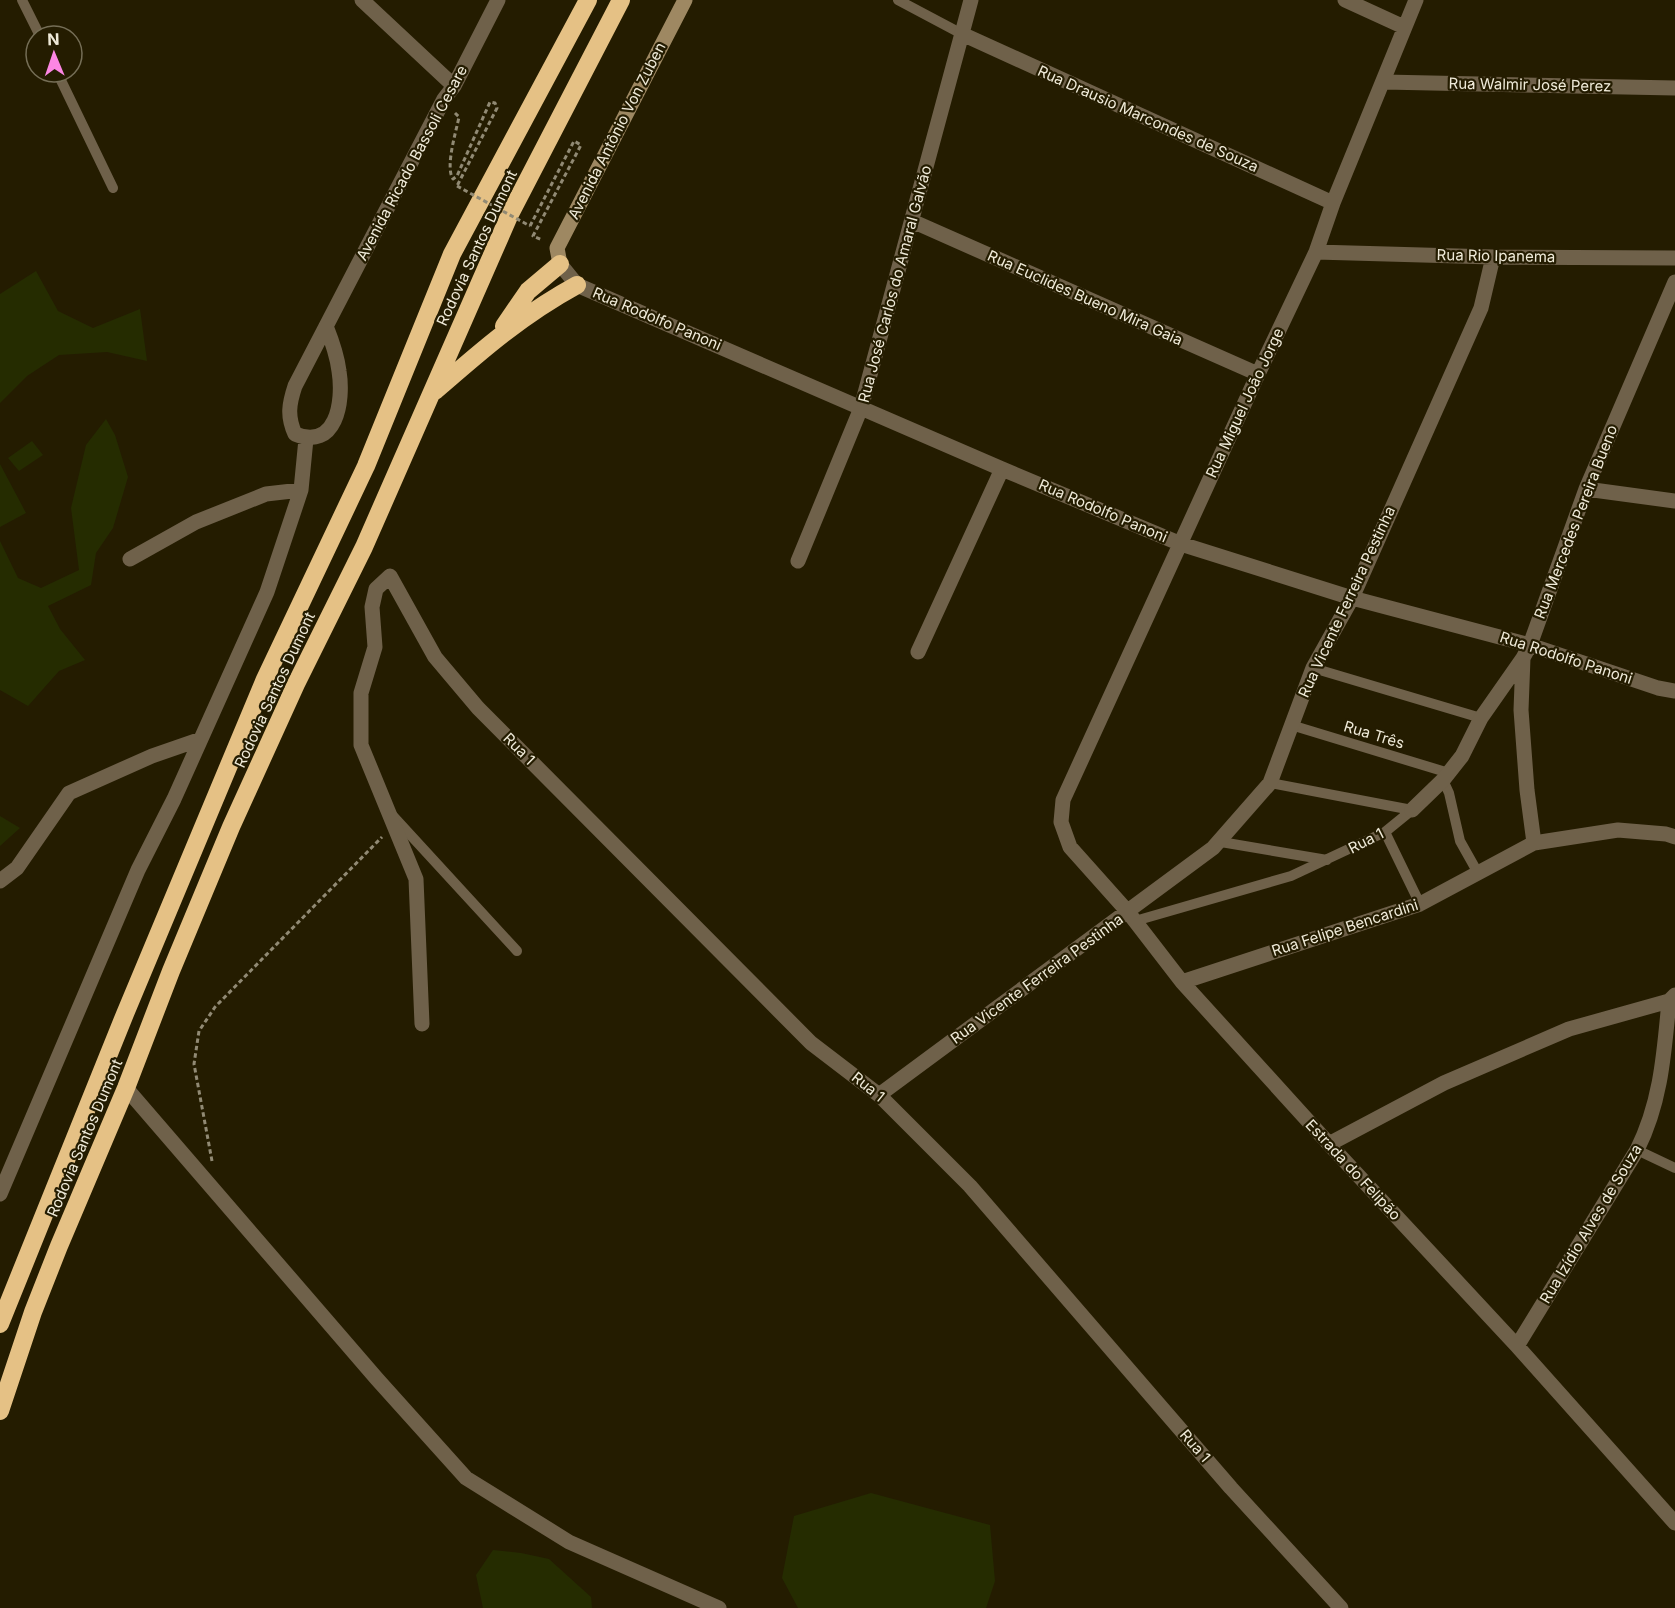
<svg xmlns="http://www.w3.org/2000/svg" width="1675" height="1608" font-family="Inter,sans-serif">
<style>
.green{fill:#252c00}
.lines{fill:none;stroke-linecap:round;stroke-linejoin:round}
.path{stroke:#918a74;stroke-width:3;stroke-dasharray:4.5 3;stroke-linecap:butt}
.lane{stroke:#6f614a;stroke-width:10}
.street{stroke:#6f614a;stroke-width:15}
.secondary{stroke:#9e8862;stroke-width:15}
.highway{stroke:#e5c185;stroke-width:18}
.path-bridge{stroke:#918a74;stroke-width:3;stroke-dasharray:4.5 3;stroke-linecap:butt}
.labels{text-anchor:middle;stroke-width:4.5;stroke-linejoin:round;paint-order:stroke}
.street-label{font-size:15px;fill:#efead8;stroke:#241c00}
</style>
<rect width="100%" height="100%" fill="#241c00"/>
<path class="green" d="M36 271 58 311 93 328 140 309 147 361 107 352 59 355 27 376 0 403V294Z
M106 419 115 435 128 477 113 528 96 553 91 585 48 606 60 629 85 660 59 671 28 706 0 690V541L18 578 41 588 79 570 71 508 86 445Z
M32 441 43 455 19 471 8 458Z
M0 464 26 513 0 527Z
M0 816 20 828 0 846Z
M871 1493 990 1525 995 1581 986 1608H798L782 1578 794 1516Z
M493 1550 521 1553 549 1559 591 1597 592 1608H483L476 1575Z"/>
<g class="lines">
<path class="path" d="M455 113 459 117C456 132 445 167 453 179L457 176 490 102 495 103 497 108 457 186
M530 226 574 141 581 145 533 236 542 240
M212 1161 194 1064 199 1031 215 1007 382 837"/>
<path class="lane" d="M22 0 40 36
M898 0 962 34
M57 72 113 188
M1313 668 1481 718
M1291 725 1449 773
M1443 780 1449 793 1460 841 1478 873
M1270 783 1412 810
M393 816 517 951
M1385 832 1420 904
M1221 842 1327 860
M1135 921 1291 876 1385 832 1412 810
M1637 1150 1675 1168"/>
<path class="street" d="M362 0 454 86
M1345 0 1404 27
M1416 0 1333 203 1316 252 1258 374 1063 800 1061 822 1070 847 1128 912 1182 982 1329 1144 1517 1346 1675 1523
M962 34 1333 203
M1384 82 1675 88
M912 221 1258 374
M1316 252 1493 257 1675 258
M560 264 577 285 1002 469 1181 544 1352 598 1530 645 1658 688 1675 691
M326 326C332 341 337 355 339 371 344 402 336 451 295 434 287 416 289 404 295 386L444 99 454 86 498 0
M1586 489 1675 501
M130 559 196 522 266 494 301 490
M798 561 861 408 971 0
M918 652 1002 469
M1412 810 1443 780 1462 756 1481 718 1523 658
M1534 843 1527 790 1521 710 1523 658 1530 645 1586 489 1675 282
M0 881 17 868 69 793 152 756 201 739
M1182 982 1420 904 1534 843 1618 830 1666 834 1675 837
M422 1024 416 879 361 745V693L375 647 372 607 376 589 390 576 435 657 478 708 811 1043 879 1095 970 1186 1231 1488 1341 1608
M126 1088 377 1379 466 1478 569 1542 719 1608
M879 1095 1213 848 1270 783 1313 668 1352 598 1481 308 1493 257
M1329 1144 1444 1083 1569 1029 1669 1001 1675 995
M0 1194 138 870 174 799 267 592 301 490 306 439
M1517 1346 1637 1150C1661 1102 1664 1054 1669 1001"/>
<path class="secondary" d="M560 264 557 248 685 0"/>
<path class="highway" d="M504 326 528 291 560 264
M435 391C482 350 522 315 577 285
M0 1324 125 1014 265 679 366 466 452 254 588 0
M0 1411 33 1312 59 1246 126 1088 171 971 231 827 296 684 364 547 510 214 621 0"/>
<path class="path-bridge" d="M457 186 530 226"/>
</g>
<g class="labels">
<g class="street-label">
<text transform="translate(1530 85) rotate(1)" y="5">Rua Walmir José Perez</text>
<text transform="translate(1148 119) rotate(24)" y="5">Rua Drausio Marcondes de Souza</text>
<text transform="translate(617 131) rotate(-63)" y="5">Avenida Antônio Von Zuben</text>
<text transform="translate(412 163) rotate(-62)" y="5">Avenida Ricado Bassoli Cesare</text>
<text transform="translate(477 248) rotate(-65)" y="5">Rodovia Santos Dumont</text>
<text transform="translate(1496 256) rotate(1)" y="5">Rua Rio Ipanema</text>
<text transform="translate(895 284) rotate(-75)" y="5">Rua José Carlos do Amaral Galvão</text>
<text transform="translate(1085 298) rotate(24)" y="5">Rua Euclides Bueno Mira Gaia</text>
<text transform="translate(657 319) rotate(23)" y="5">Rua Rodolfo Panoni</text>
<text transform="translate(1245 403) rotate(-65)" y="5">Rua Miguel João Jorge</text>
<text transform="translate(1103 511) rotate(23)" y="5">Rua Rodolfo Panoni</text>
<text transform="translate(1576 522) rotate(-69)" y="5">Rua Mercedes Pereira Bueno</text>
<text transform="translate(1347 602) rotate(-65)" y="5">Rua Vicente Ferreira Pestinha</text>
<text transform="translate(1566 658) rotate(18)" y="5">Rua Rodolfo Panoni</text>
<text transform="translate(275 690) rotate(-65)" y="5">Rodovia Santos Dumont</text>
<text transform="translate(1374 735) rotate(17)" y="5">Rua Três</text>
<text transform="translate(519 749) rotate(45)" y="5">Rua 1</text>
<text transform="translate(1366 841) rotate(-27)" y="5">Rua 1</text>
<text transform="translate(1345 928) rotate(-18)" y="5">Rua Felipe Bencardini</text>
<text transform="translate(1037 979) rotate(-36)" y="5">Rua Vicente Ferreira Pestinha</text>
<text transform="translate(868 1087) rotate(39)" y="5">Rua 1</text>
<text transform="translate(85 1138) rotate(-67)" y="5">Rodovia Santos Dumont</text>
<text transform="translate(1353 1170) rotate(47)" y="5">Estrada do Felipão</text>
<text transform="translate(1591 1224) rotate(-59)" y="5">Rua Izídio Alves de Souza</text>
<text transform="translate(1195 1446) rotate(49)" y="5">Rua 1</text>
</g>
</g>
<g transform="translate(54 54) rotate(358)"><circle r="28" fill="#241c00" stroke="#756e56" stroke-width="1.5"/>
<path d="M0-4.5L10 22L0 15L-10 22Z" fill="#fc86e3"/>
<text y="-9" font-size="16" font-weight="bold" text-anchor="middle" fill="#efead8">N</text>
</g>
</svg>
